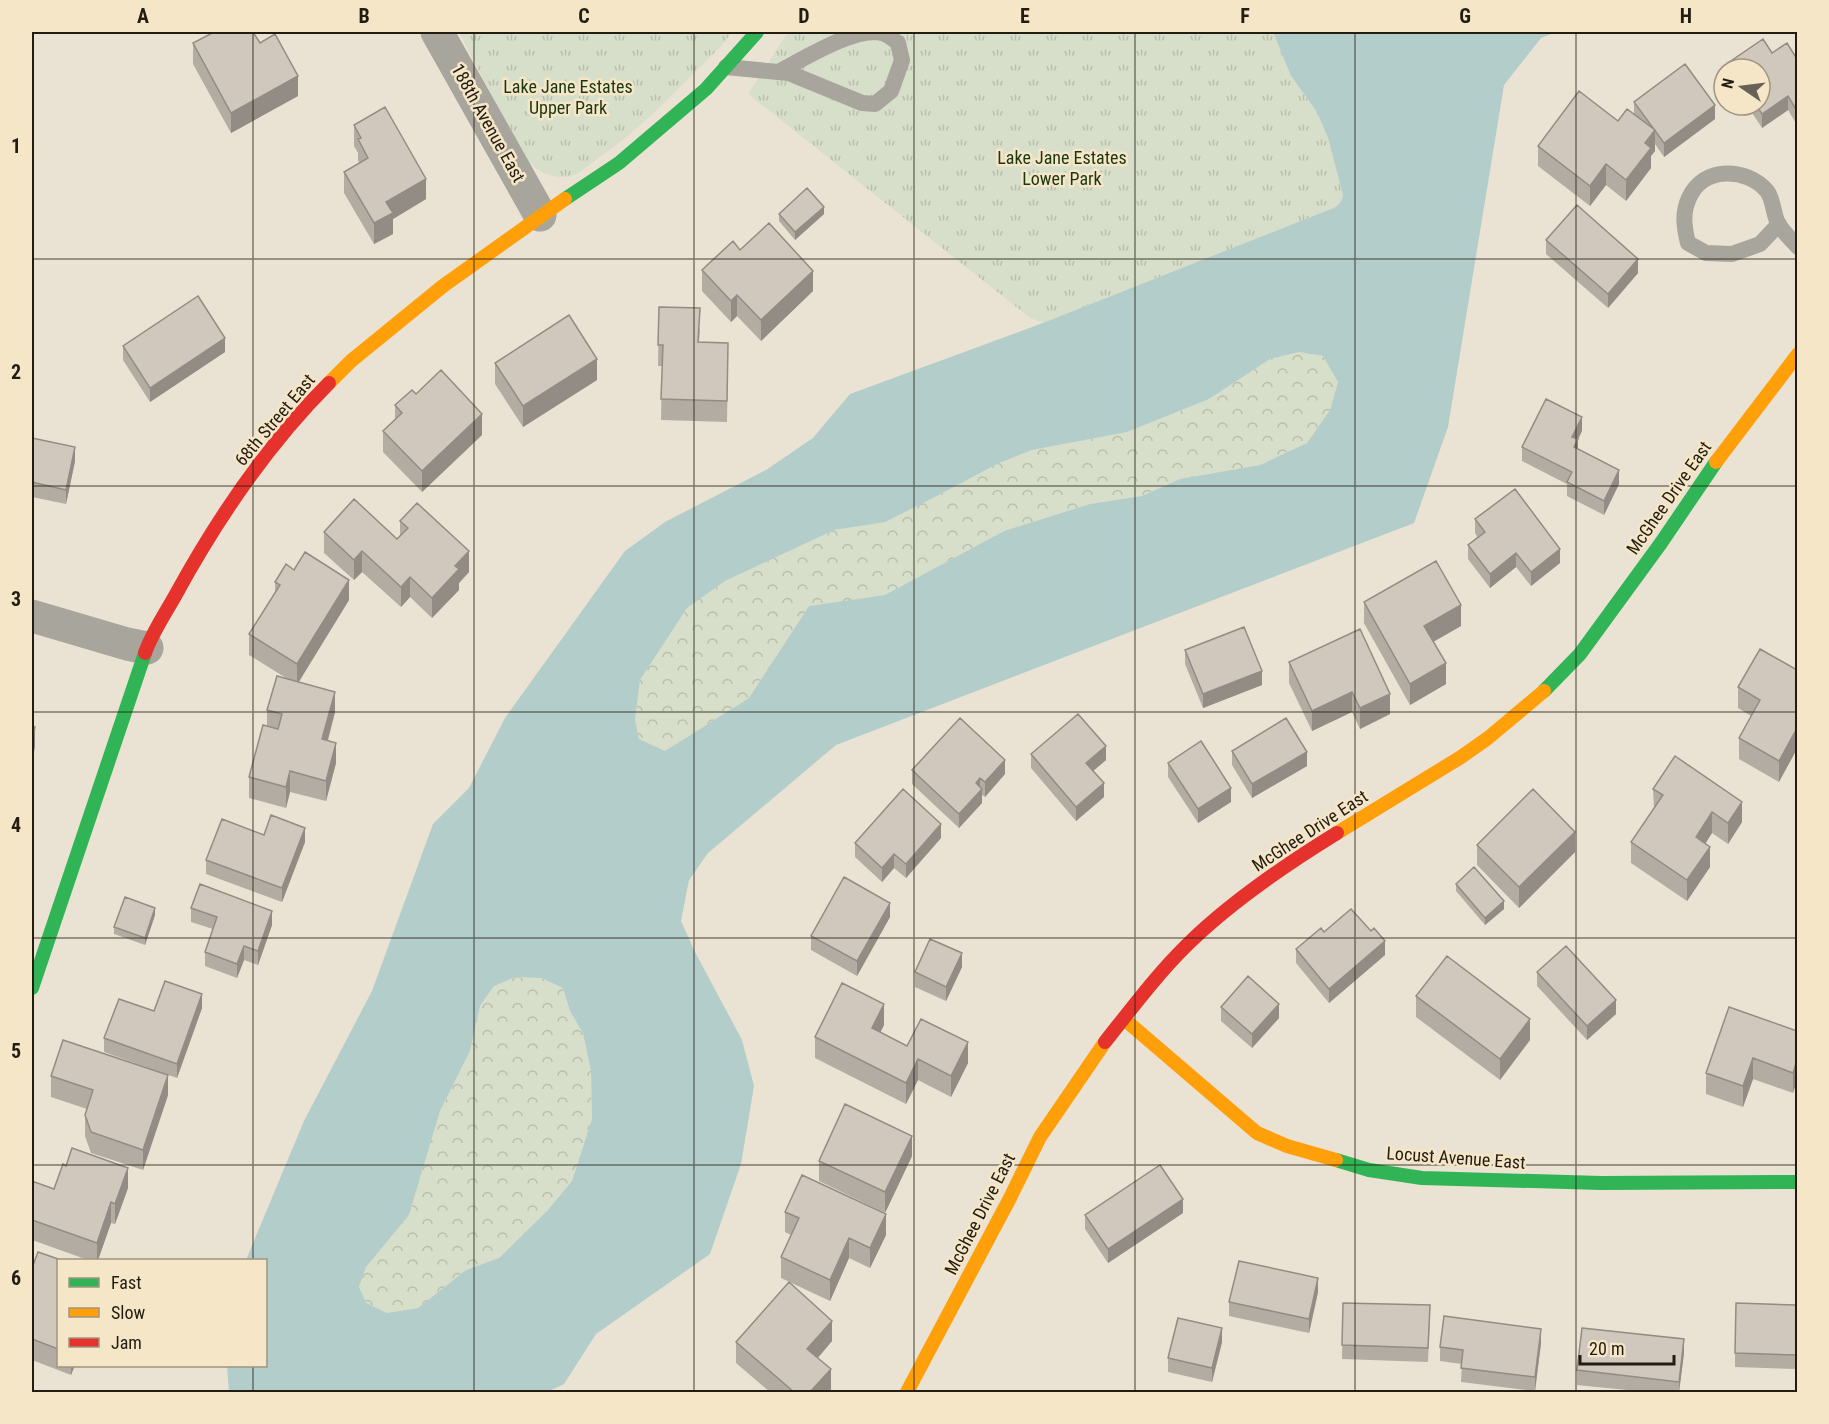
<svg xmlns="http://www.w3.org/2000/svg" width="1829" height="1424" font-family="'Roboto Condensed',sans-serif">
<style>
.forest{fill:url(#forest-crowns)}
.park{fill:url(#park-tufts)}
.water{fill:#b3cdca;fill-rule:evenodd}
.lines{fill:none;stroke-linecap:round;stroke-linejoin:round}
.lane{stroke:#a8a59d;stroke-width:16}
.street{stroke:#a8a59d;stroke-width:33}
.fast{stroke:#30b455;stroke-width:14}
.slow{stroke:#ff9f0a;stroke-width:14}
.jam{stroke:#e5322d;stroke-width:14}
.wall{fill:#b3aca2}
.shaded-wall{fill:#928c84}
.building{fill:#d0c8bc;stroke:#928c84;stroke-width:1.5}
.grid{fill:none;stroke:#221c11;stroke-width:1.5;stroke-opacity:0.55}
.labels{text-anchor:middle;stroke-width:5;stroke-linejoin:round;paint-order:stroke}
.park-label{font-size:18px;fill:#193711;stroke:#f5e6c8}
.street-label{font-size:18px;fill:#221c11;stroke:#f5e6c8}
.neatline{fill:none;stroke:#221c11;stroke-width:2}
.grid-label{font-size:20px;text-anchor:middle;font-weight:bold;fill:#221c11}
</style>
<defs>
<pattern id="forest-crowns" width="20" height="18" patternUnits="userSpaceOnUse" patternTransform="scale(1.5)"><rect width="20" height="18" fill="#d7dfca"/><path d="M2 6a3 3 0 1 1 6 0M12 15a3 3 0 1 1 6 0" fill="none" stroke="#b8bfac"/></pattern>
<pattern id="park-tufts" width="24" height="20" patternUnits="userSpaceOnUse" patternTransform="scale(1.5)"><rect width="24" height="20" fill="#d7dfca"/><path d="M3 7l-1-3M5 7V3M7 7l1-3M15 17l-1-3M17 17v-4M19 17l1-3" fill="none" stroke="#b8bfac"/></pattern>
</defs>
<rect width="100%" height="100%" fill="#eae2d2"/>
<path class="forest" d="M1299 352 1323 356 1338 382 1330 410 1307 443 1260 465 1180 479 1142 496 1090 504 1004 531 885 595 809 606 749 698 665 751 639 740 635 720 640 680 687 608 725 581 834 530 885 521 933 498 999 463 1032 450 1127 432 1209 399 1270 359Z
M515 977 541 978 563 988 570 1011 583 1033 591 1071 592 1119 572 1181 547 1211 499 1258 466 1270 418 1308 387 1313 366 1303 359 1287 366 1267 409 1215 440 1111 470 1051 480 1007 494 986Z"/>
<path class="park" d="M459 32H732L723 44C683 84 644 127 597 159 590 164 582 172 574 175 552 182 535 170 522 155Z
M788 32H1273L1291 76 1317 112 1328 138 1343 195 1342 200 1336 207 1043 323 1029 317 748 94Z"/>
<path class="water" d="M1273 32H1556L1541 38 1504 85 1448 427 1414 523 836 745 708 853 689 880 681 921 695 952 742 1040 754 1086 741 1164 710 1254 596 1334 564 1384 547 1392H229L227 1366H266V1260H246L304 1121 372 991 433 824 469 788 505 718 625 551 665 522 766 470 813 438 850 394 1043 323 1336 207 1342 200 1343 195 1328 138 1317 112 1291 76ZM1299 352 1323 356 1338 382 1330 410 1307 443 1260 465 1180 479 1142 496 1090 504 1004 531 885 595 809 606 749 698 665 751 639 739 635 720 640 680 687 608 725 581 834 530 885 522 933 498 999 463 1032 450 1127 432 1209 399 1270 359ZM515 977 541 978 563 988 570 1011 583 1033 591 1071 592 1119 572 1181 547 1211 499 1258 466 1270 418 1308 387 1313 366 1303 359 1287 366 1267 409 1215 440 1111 470 1051 480 1006 494 986Z"/>
<g class="lines">
<path class="lane" d="M726 67 789 73 862 103 875 104 891 91 902 60 898 43C893 39 887 34 882 33 856 26 802 60 778 72
M1779 224 1760 244 1732 254 1706 253 1688 243C1684 227 1682 213 1689 198 1703 166 1746 167 1767 191 1774 200 1773 216 1779 225 1784 233 1792 240 1798 247"/>
<path class="street" d="M437 32 540 215
M32 616 127 644 147 648"/>
<path class="fast" d="M565 199 619 163 706 89 757 32
M1544 691 1580 654 1661 543 1716 462
M32 988 145 653
M1336 1160 1369 1170 1422 1178 1601 1183 1798 1182"/>
<path class="slow" d="M329 383 351 361 443 286 565 199
M1716 462 1798 354
M1337 833 1461 757 1488 738 1544 691
M1124 1019 1257 1133 1287 1146 1336 1160
M907 1392 1010 1198 1040 1137 1105 1042"/>
<path class="jam" d="M145 653C152 633 165 614 175 596 217 519 267 445 329 383
M1105 1042C1132 1008 1158 973 1189 943 1232 901 1285 865 1337 833"/>
</g>
<path class="wall" d="M193 43H260L298 96 231 133 193 64Z
M1772 53 1797 59V125L1788 110 1762 128 1747 105H1760V69H1728V63Z
M1634 102 1715 119 1664 157 1655 144V151L1651 156V168L1626 201 1606 185 1590 206 1538 166V146L1618 121 1634 114Z
M354 125 426 199 393 219V234L374 244 344 193V172L359 163 358 160V153L354 146Z
M779 214H824L795 240 779 221Z
M1546 240 1638 273 1608 308 1546 254Z
M740 250 813 291 761 341 737 316 731 322 702 291V270Z
M659 307 700 329 699 342 728 364 727 422 661 420 662 366H658Z
M123 346 225 352 150 402 123 360Z
M495 363 597 380 523 427 495 384Z
M416 394 482 435 422 492 383 452V431L395 420V405Z
M1582 431 1578 439V449L1619 484 1604 515 1567 496V484L1522 461V447Z
M32 438 75 461 66 504 32 497Z
M1475 519 1560 563 1531 586 1516 567 1490 588 1468 559V545L1478 538 1475 533Z
M400 521 469 572 459 583V590L432 618 410 597 401 607 362 572 354 580 324 553V532L397 539 400 536Z
M294 570 349 600 298 682 335 712 328 741 336 763 326 801 290 792 286 808 249 798V777L267 726V710L286 678 249 655V634L275 593V582Z
M1364 602 1461 626 1433 642 1446 684 1410 705 1364 623Z
M1360 629 1390 714 1360 729 1352 712 1312 731 1289 683V662Z
M1185 650 1262 685 1203 708 1185 664Z
M1797 670 1779 782 1739 759V738L1751 716 1738 708V687Z
M1232 751 1307 766 1252 798 1232 765Z
M1031 754 1106 760 1093 771 1104 797 1076 821 1031 768Z
M1168 763 1231 802 1198 823 1168 777Z
M912 770 1005 774 985 797 982 795V803L959 828 912 784Z
M1653 789 1742 822 1728 844 1712 833 1705 844 1710 867 1687 901 1631 863V842L1654 809Z
M941 838 906 878 894 868 882 882 855 857V843Z
M305 842 282 902 206 874V860Z
M1477 845 1575 852 1519 908 1477 865Z
M1456 884 1504 909 1485 925 1456 891Z
M191 908 272 925 258 965 244 960 237 978 205 966V952L213 929 191 922Z
M155 915 145 945 114 934V927Z
M890 917 857 976 811 950V936Z
M1324 932 1385 955 1329 1003 1296 963V949Z
M962 967 946 1001 915 987V972Z
M1537 972 1616 1014 1587 1040 1537 986Z
M1416 996 1530 1040 1500 1080 1416 1017Z
M1221 1007 1279 1018 1252 1048 1221 1021Z
M202 1008 177 1078 104 1052V1038L154 1011Z
M884 1025 880 1033 907 1046 968 1063 951 1097 918 1080 906 1104 815 1058V1037Z
M1797 1031 1793 1093 1753 1079 1743 1107 1706 1094V1073Z
M51 1076 168 1095 143 1170 91 1153 85 1136V1115L87 1109 51 1097Z
M912 1156 885 1213 819 1181V1161Z
M32 1181 54 1189 128 1188 115 1224 111 1223 98 1260H88L32 1240Z
M785 1212 886 1235 870 1268 849 1258 830 1301 781 1278V1257L791 1235 785 1232Z
M1183 1213 1108 1263 1085 1229V1215Z
M58 1260V1365H75L71 1375 32 1360V1268Z
M1318 1292 1309 1333 1229 1316V1302Z
M1343 1303 1430 1319 1428 1362 1342 1359Z
M1797 1305V1369L1735 1367V1353Z
M832 1341 818 1358 831 1390 828 1392H770L736 1363V1342Z
M1222 1342 1212 1382 1168 1372V1358Z
M1541 1343 1535 1391 1461 1382 1462 1364 1440 1361V1347Z
M1684 1353 1679 1392H1647L1577 1385V1370Z"/>
<path class="shaded-wall" d="M298 76V96L231 133V113Z
M1788 96V110L1762 128V114Z
M1715 105V119L1664 157V143Z
M1655 130V151L1651 156V168L1626 201V180L1645 143Z
M1606 164V185L1590 206V186Z
M426 179V199L393 219V234L374 244V223L386 202Z
M824 207V214L795 240V232Z
M1638 259V273L1608 308V294Z
M813 271V291L761 341V320Z
M737 295V316L731 322V301Z
M225 338V352L150 402V388Z
M597 359V380L523 427V406Z
M482 414V435L422 492V471Z
M1582 417V431L1572 451V437Z
M1578 439V454L1574 447Z
M75 447V461L66 504V490Z
M1619 470V484L1604 515V501Z
M1560 549V563L1531 586V572Z
M362 551V572L354 580V560Z
M469 551V572L459 583V590L432 618V598L455 566Z
M1516 553V567L1490 588V574Z
M410 577V597L401 607V587Z
M349 580V600L297 685V664Z
M1461 605V626L1424 647V626Z
M1446 663V684L1410 705V684Z
M1262 671V685L1203 708V694Z
M335 692V712L322 760V739Z
M1352 692V712L1312 731V711Z
M1390 694V714L1360 729V708Z
M35 727V747L32 763V742Z
M1797 728V749L1779 782V761Z
M336 743V763L326 801V781Z
M1106 746V760L1086 777V763Z
M1307 752V766L1252 798V784Z
M1005 760V774L985 797V782Z
M290 771V792L286 808V787Z
M980 778V791L982 789V803L959 828V814L976 783Z
M1104 783V797L1076 821V807Z
M1231 788V802L1198 823V809Z
M1742 802V822L1728 844V823Z
M1712 812V833L1696 858V837Z
M941 824V838L906 878V864Z
M305 828V842L282 902V888Z
M1575 832V852L1519 908V887Z
M1710 847V867L1687 901V880Z
M894 854V868L882 882V868Z
M1504 901V909L1485 925V918Z
M890 903V917L857 976V961Z
M155 908V915L145 945V938Z
M272 911V925L258 965V951Z
M1385 941V955L1329 1003V989Z
M244 946V960L237 978V964Z
M962 953V967L946 1001V987Z
M202 994V1008L177 1078V1064Z
M1616 1000V1014L1587 1040V1026Z
M884 1004V1025L872 1049V1028Z
M1279 1004V1018L1252 1048V1034Z
M1530 1019V1040L1500 1080V1059Z
M968 1042V1063L951 1097V1076Z
M1753 1058V1079L1743 1107V1086Z
M918 1059V1080L906 1104V1083Z
M1797 1060V1081L1793 1093V1073Z
M168 1075V1095L143 1170V1150Z
M912 1136V1156L885 1213V1192Z
M128 1168V1188L115 1224V1204Z
M1183 1199V1213L1108 1263V1249Z
M111 1202V1223L98 1260H97V1243Z
M886 1214V1235L870 1268V1248Z
M849 1238V1258L830 1301V1280Z
M1318 1278V1292L1309 1333V1319Z
M832 1321V1341L807 1370V1349Z
M1222 1328V1342L1212 1382V1368Z
M1541 1329V1343L1535 1391V1377Z
M1684 1339V1353L1679 1392V1382Z
M71 1365H75L71 1375Z
M831 1369V1390L828 1392H810Z"/>
<path class="building" d="M214 32H253L260 43 275 34 298 76 231 113 193 43Z
M1763 39 1772 53 1787 43 1797 59V111L1788 96 1762 114 1756 105H1760V69H1732L1728 63Z
M1685 64 1715 105 1664 143 1634 102Z
M1579 91 1618 121 1627 109 1655 130 1645 143 1651 148 1626 180 1606 164 1590 186 1538 146Z
M385 107 426 179 386 202 393 213 374 223 344 172 368 158 358 139 361 138 354 125Z
M807 188 824 207 795 232 779 214Z
M1577 205 1638 259 1608 294 1546 240Z
M769 223 813 271 761 320 737 295 731 301 702 270 733 241 740 250Z
M198 296 225 338 150 388 123 346Z
M659 307 700 308 698 342 728 343 727 401 661 399 663 345H658Z
M569 315 597 359 523 406 495 363Z
M441 370 482 414 422 471 383 431 402 413 395 405 412 390 416 394Z
M1546 399 1582 417 1572 437 1578 439 1574 447 1619 470 1604 501 1567 482 1572 472 1522 447Z
M32 438 75 447 66 490 32 482Z
M1515 489 1560 549 1531 572 1516 553 1490 574 1468 545 1485 532 1475 519Z
M354 499 397 539 408 528 400 521 417 503 469 551 455 566 459 569 432 598 410 577 401 587 362 551 354 560 324 532Z
M305 552 349 580 297 664 249 634 280 585 275 582 286 564 294 570Z
M1436 561 1461 605 1424 626 1446 663 1410 684 1364 602Z
M1244 627 1262 671 1203 694 1185 650Z
M1360 629 1390 694 1360 708 1352 692 1312 711 1289 662Z
M1760 649 1797 670V728L1779 761 1739 738 1760 700 1738 687Z
M277 676 335 692 322 739 336 743 326 781 290 771 286 787 249 777 263 725 278 729 282 714 267 710Z
M1078 714 1106 746 1086 763 1104 783 1076 807 1031 754Z
M960 718 1005 760 985 782 980 778 976 783 982 789 959 814 912 770Z
M1286 718 1307 752 1252 784 1232 751Z
M32 726 35 727 32 742Z
M1201 741 1231 788 1198 809 1168 763Z
M1675 756 1742 802 1728 823 1712 812 1696 837 1710 847 1687 880 1631 842 1663 795 1653 789Z
M903 789 941 824 906 864 894 854 882 868 855 843Z
M1533 789 1575 832 1519 887 1477 845Z
M271 815 305 828 282 888 206 860 222 819 264 835Z
M1474 867 1504 901 1485 918 1456 884Z
M844 877 890 903 857 961 811 936Z
M200 884 272 911 258 951 244 946 237 964 205 952 217 917 191 908Z
M125 897 155 908 145 938 114 927Z
M1351 909 1371 931 1374 928 1385 941 1329 989 1296 949 1321 928 1324 932Z
M930 939 962 953 946 987 915 972Z
M1566 946 1616 1000 1587 1026 1537 972Z
M1447 956 1530 1019 1500 1059 1416 996Z
M1248 976 1279 1004 1252 1034 1221 1007Z
M165 981 202 994 177 1064 104 1038 119 999 154 1011Z
M842 983 884 1004 872 1028 907 1046 921 1019 968 1042 951 1076 918 1059 906 1083 815 1037Z
M1729 1007 1797 1031V1060L1793 1073 1753 1058 1743 1086 1706 1073Z
M63 1040 168 1075 143 1150 91 1132 85 1115 93 1090 51 1076Z
M845 1104 912 1136 885 1192 819 1161Z
M72 1148 128 1168 115 1204 111 1202 97 1243 32 1220V1181L54 1189 63 1164 66 1166Z
M1160 1165 1183 1199 1108 1249 1085 1215Z
M802 1175 886 1214 870 1248 849 1238 830 1280 781 1257 799 1218 785 1212Z
M38 1252 61 1260H58V1349L32 1339V1268Z
M1239 1261 1318 1278 1309 1319 1229 1302Z
M789 1282 832 1321 807 1349 831 1369 810 1392H794L736 1342Z
M1343 1303 1430 1305 1428 1348 1342 1345Z
M1736 1303 1797 1305V1355L1735 1353Z
M1444 1316 1541 1329 1535 1377 1461 1368 1463 1350 1440 1347Z
M1178 1318 1222 1328 1212 1368 1168 1358Z
M1582 1328 1684 1339 1679 1382 1577 1370Z"/>
<path class="grid" d="M253 32V1260M474 32V1392M694 32V1392M914 32V1392M1135 32V1392M1355 32V1392M1576 32V1392M32 259H1798M32 486H1798M32 712H1798M32 938H1798M32 1165H1798M253 1366V1392"/>
<g class="labels">
<g class="park-label">
<text x="568" y="93">Lake Jane Estates<tspan x="568" dy="21">Upper Park</tspan></text>
<text x="1062" y="164">Lake Jane Estates<tspan x="1062" dy="21">Lower Park</tspan></text>
</g>
<g class="street-label">
<text transform="translate(488 123) rotate(61)" y="6">188th Avenue East</text>
<text transform="translate(275 420) rotate(-50)" y="6">68th Street East</text>
<text transform="translate(1669 498) rotate(-55)" y="6">McGhee Drive East</text>
<text transform="translate(1310 831) rotate(-33)" y="6">McGhee Drive East</text>
<text transform="translate(1456 1158) rotate(4)" y="6">Locust Avenue East</text>
<text transform="translate(980 1214) rotate(-63)" y="6">McGhee Drive East</text>
</g>
</g>
<rect width="1829" height="1424" fill="none" stroke="#f5e6c8" stroke-width="66"/>
<rect x="57" y="1259" width="210" height="108" fill="#f5e6c8" stroke="#a1957f" stroke-width="1.5"/>
<rect x="69" y="1278" width="30" height="9" fill="#30b455" stroke="#a1957f" stroke-width="1.5"/>
<text x="111" y="1289" font-size="18" fill="#221c11">Fast</text>
<rect x="69" y="1308" width="30" height="9" fill="#ff9f0a" stroke="#a1957f" stroke-width="1.5"/>
<text x="111" y="1319" font-size="18" fill="#221c11">Slow</text>
<rect x="69" y="1338" width="30" height="9" fill="#e5322d" stroke="#a1957f" stroke-width="1.5"/>
<text x="111" y="1349" font-size="18" fill="#221c11">Jam</text>
<g transform="translate(1742 87) rotate(284)"><circle r="28" fill="#f5e6c8" stroke="#a1957f" stroke-width="1.5"/>
<path d="M0-4.5L10 22L0 15L-10 22Z" fill="#686155"/>
<text y="-9" font-size="16" font-weight="bold" text-anchor="middle" fill="#221c11">N</text>
</g>
<path d="M1580 1355v9h94v-9" fill="none" stroke="#221c11" stroke-width="3"/>
<text x="1589" y="1355" font-size="18" fill="#221c11" stroke="#f5e6c8" stroke-width="4.5" paint-order="stroke">20 m</text>
<rect x="33" y="33" width="1763" height="1358" class="neatline"/>
<g class="grid-label">
<text x="143" y="23">A</text>
<text x="364" y="23">B</text>
<text x="584" y="23">C</text>
<text x="804" y="23">D</text>
<text x="1025" y="23">E</text>
<text x="1245" y="23">F</text>
<text x="1465" y="23">G</text>
<text x="1686" y="23">H</text>
<text x="16" y="153">1</text>
<text x="16" y="379">2</text>
<text x="16" y="606">3</text>
<text x="16" y="832">4</text>
<text x="16" y="1058">5</text>
<text x="16" y="1285">6</text>
</g>
</svg>
